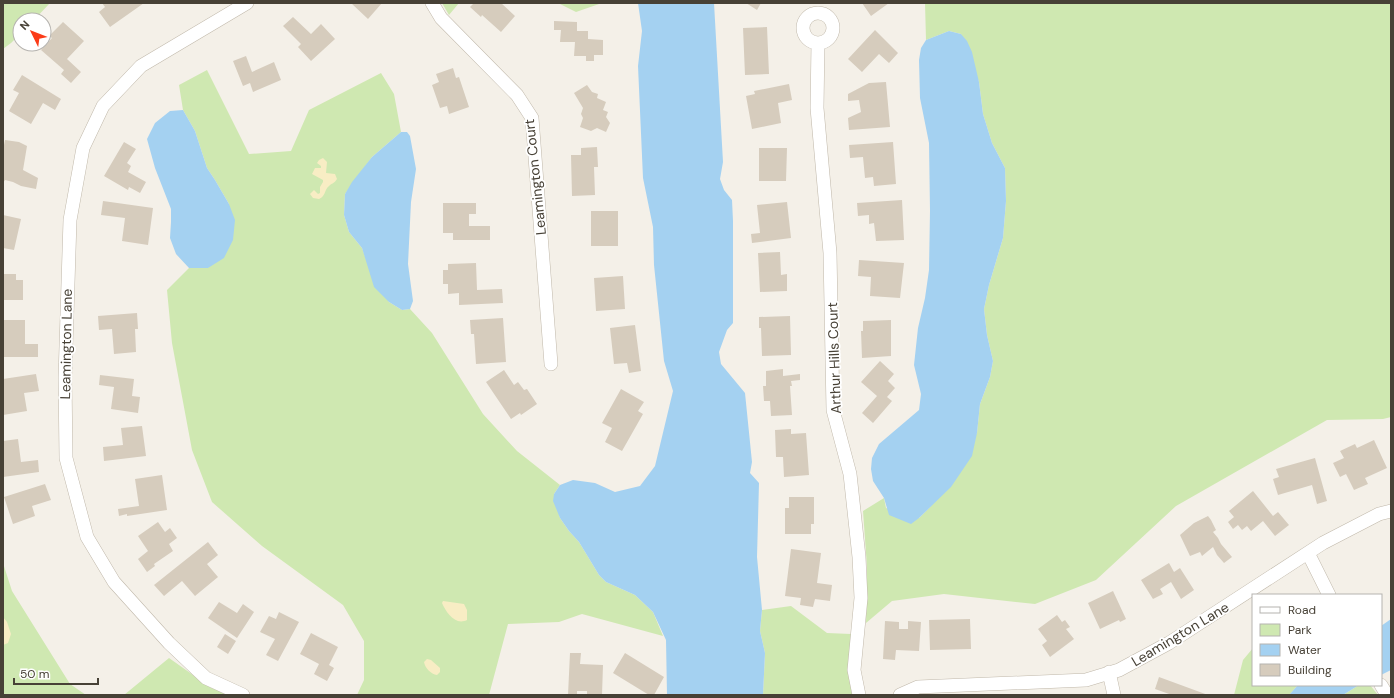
<svg xmlns="http://www.w3.org/2000/svg" width="1394" height="698" font-family="'DM Sans',sans-serif">
<style>
.green{fill:#cfe8b1}
.sand{fill:#f8edc4}
.water{fill:#a4d1f1}
.building{fill:#d6ccbd}
.lines{fill:none;stroke-linecap:round;stroke-linejoin:round}
.street-casing{stroke:#c0b8aa;stroke-width:14}
.street{stroke:#fff;stroke-width:13}
.labels{text-anchor:middle;stroke-width:3.5;stroke-linejoin:round;paint-order:stroke}
.street-label{font-size:14px;fill:#474136;stroke:#fff}
</style>
<rect width="100%" height="100%" fill="#f4f0e8"/>
<path class="green" d="M3 3H50L34 20H20V34L11 43 3 49Z
M442 3H459L449 15Z
M558 3H602L576 12Z
M925 3H1391V417L1383 419 1327 420 1176 506 1096 580 1035 604 944 594 892 601 866 623 867 567 863 511 884 498 886 508 919 518 930 507 977 433 980 404 990 377 993 361 987 335 984 309 989 285 1003 238 1006 201 1005 168 992 143 983 114 979 82 961 34 949 31 926 40Z
M207 70 249 154 291 151 309 110 381 73 394 94 401 132 372 157 345 194 344 215 349 232 362 248 369 267 389 302 402 310 410 309 432 333 483 414 517 451 560 485 554 494 560 518 569 531 579 542 599 575 606 582 635 595 653 612 663 636 582 614 559 622 508 624 489 695H357L364 680V641L343 605 262 546 212 502 192 450 172 343 167 290 189 268H208L229 204 215 180 207 168 195 131 183 110 179 85Z
M3 563 12 591 70 684 86 695H3Z
M791 606 827 633 851 634 853 695H763L765 653 760 631 762 610Z
M1253 648V685H1298L1289 695H1234L1243 660Z
M169 658 210 687 227 695H124Z
M1359 685H1370L1378 695H1343Z"/>
<path class="sand" d="M323 158 327 162 326 173 335 174 337 179C334 184 332 183 329 186 324 190 326 196 319 199L313 198 310 194 314 190 318 194 320 193V187L323 182V180L312 174 315 168H321V166L317 163 319 160Z
M443 601 464 604 467 610V620C455 626 446 612 442 603Z
M3 617 7 622 11 634 8 643 3 645Z
M427 659 431 660 440 668V672L437 675C431 674 425 668 424 662Z"/>
<path class="water" d="M638 3H714L723 162 720 179 724 190 732 200 733 221V323L727 330 719 352 721 364 745 393 752 462 750 473 759 483 757 557 762 610 760 631 765 653 763 695H667L666 640 653 612 635 595 606 582 599 575 579 542 569 531 560 518 553 501 554 494 560 485 573 480 595 483 615 492 640 486 655 466 673 391 664 361 654 265 653 227 643 178 638 66 642 31Z
M949 31 961 34 967 41 972 52 979 82 983 114 992 143 1005 168 1006 201 1003 238 989 285 984 309 987 335 993 361 990 377 980 404 977 433 972 456 951 487 919 518 911 524 889 515 884 498 873 481 871 469 872 458 879 444 919 410 921 394 914 365 918 328 925 298 929 270 930 211 929 143 920 98 919 60 921 48 926 40Z
M183 110 195 131 207 168 215 180 229 204 235 220 233 240 224 258 208 268H189L176 254 170 238 171 222V209L155 168 147 139 155 123 170 111Z
M401 132H407L410 136 416 169 411 202 408 264 413 301 410 309 402 310 389 302 374 287 362 248 349 232 344 215 345 194 352 182 372 157Z
M1391 619V670L1381 675V626Z
M1298 685H1359L1343 695H1289Z"/>
<path class="building" d="M102 3H144L110 27 99 12 105 7Z
M351 3H382L368 19Z
M474 3H501L515 16 501 32 482 15 481 17 470 7Z
M746 3H761L757 10Z
M862 3H889L871 16Z
M293 17 311 34 321 24 335 39 311 61 298 47 301 44 283 26Z
M554 21 577 22V31H588V39L603 40V55H594V61H586V56H574L575 42H560L561 30H554Z
M63 22 84 41 67 59 81 72 71 83 61 74 64 70 41 50 52 38 49 36Z
M767 27 769 74 745 75 743 28Z
M875 30 898 53 889 63 879 54 862 72 848 59Z
M246 56 252 72 274 62 281 80 253 92 250 83 243 86 233 61Z
M453 68 456 78 459 77 469 107 449 114 447 106 440 108 432 85 439 82 436 74Z
M22 75 61 99 55 110 43 103 31 124 9 111 19 93 13 90Z
M886 82 890 127 849 130 848 118 861 112 859 100 848 101V94L869 83Z
M789 84 792 100 778 103 781 123 752 129 746 96 755 94 754 91Z
M587 85 592 92 598 94 597 98 606 102 603 110 608 112 606 117 610 123 606 132 597 128 591 131 580 127 583 118 581 114 583 108 574 93Z
M5 140 19 142 27 146 23 170 38 178 36 189 21 186 13 182 5 180 3 183V150Z
M124 142 136 149 127 163 131 166 128 172 146 182 140 193 129 187 128 190 104 176Z
M893 142 896 184 874 186 873 177 865 178 863 157 850 158 849 145Z
M597 147 598 167H594L595 195 572 196 571 155H581V148Z
M759 148H787L786 181H759Z
M902 200 904 240 876 241 874 223 869 224V215L858 216 857 203Z
M103 201 153 208 148 245 122 241 125 218 101 215Z
M787 202 791 238 752 243 751 234 760 233 757 205Z
M443 203H476V214H469V226H490V240H453V233H443Z
M591 211H618V246H591Z
M3 215 21 219 14 250 3 248Z
M780 252 781 275 787 274V291L760 292 758 253Z
M859 260 904 263 900 298 870 296 871 277 858 276Z
M476 263 477 290 502 289 503 303 459 305V293L448 294V284H443V270H448V264Z
M3 274H16V280H23V300H3Z
M623 276 625 309 596 311 594 278Z
M137 313 138 329H135L136 352 114 354 112 329 99 330 98 316Z
M790 316 791 355 762 356 761 328H759V317Z
M503 318 506 362 476 364 474 334H471L470 320Z
M3 320H25V344H38V357H3Z
M891 320V356L862 358 861 331H863V321Z
M635 325 641 371 629 373 627 363 614 364 610 328Z
M880 361 894 374 888 381 895 388 887 397 892 401 873 423 862 413 877 396 861 382Z
M783 369V376L800 374V380L791 381 792 386H790L792 415 771 416 770 401H764L763 386H766V371Z
M504 370 514 385 518 382 524 390 527 389 537 404 521 415 520 413 511 419 486 382Z
M36 374 39 391 24 393 27 411 3 415V379Z
M100 375 134 379 132 396 140 397 138 413 111 409 114 387 99 385Z
M621 389 644 402 638 411 643 414 622 451 605 442 612 428 602 423Z
M142 426 146 456 104 461 103 447 123 445 121 428Z
M791 429V434L806 433 809 475 784 477 783 457H776L775 430Z
M18 439 21 462 38 460 39 472 3 477V441Z
M1374 440 1387 468 1365 478 1368 484 1354 490 1346 474 1340 477 1333 463 1344 458 1340 451 1355 444 1357 448Z
M1315 458 1327 501 1317 504 1312 485 1278 495 1273 479 1279 477 1276 469Z
M162 475 167 510 127 516V514L119 516 118 509 139 506 135 479Z
M45 484 51 500 32 506 35 516 13 524 4 497Z
M1253 491 1273 516 1278 512 1289 525 1275 536 1263 521 1251 531 1247 526 1242 530 1238 525 1233 529 1228 522 1234 517 1229 511Z
M789 497H814V524H811V534H785V508H789Z
M1208 516 1211 520 1216 530 1213 532 1218 538 1221 544 1232 557 1224 563 1217 555 1213 547 1202 556 1200 552 1190 556 1180 535 1194 523Z
M158 522 165 532 170 528 177 538 169 544 173 551 154 564 155 566 147 572 138 559 148 551 138 536Z
M208 542 218 555 207 564 218 577 195 596 182 581 164 596 154 585Z
M791 549 821 553 817 583 832 585 830 601 815 599 813 607 800 605 801 598 785 596Z
M1169 563 1174 572 1180 568 1194 590 1181 599 1171 582 1160 589 1163 594 1153 599 1141 580Z
M1113 591 1126 619 1120 622 1119 620 1100 629 1088 603Z
M219 602 237 613 243 604 254 612 237 638 208 618Z
M279 612 299 622 278 661 266 655 275 639 260 632 269 616 276 619Z
M1057 615 1062 622 1065 620 1070 627 1066 629 1074 639 1050 657 1042 645 1047 641 1038 629Z
M970 619 971 649 930 650 929 620Z
M885 621 899 622V629H908V621L921 622 919 651 896 650 895 660 883 659Z
M311 633 338 647 329 665 334 668 327 681 314 674 319 664 300 654Z
M225 634 236 641 228 654 217 647Z
M570 653H581L580 664 603 665 602 695H587V691H577V695H568Z
M625 653 664 677 654 695H649L613 673Z
M1159 677 1208 695H1172L1155 689Z"/>
<g class="lines">
<g class="street-casing">
<path id="street" d="M432 3 441 18 517 95 532 118 551 364
M803 28a15 15 0 1 1 30 0a15 15 0 1 1-30 0Z
M818 43 817 108 830 253 833 410 850 474 859 557 861 598 854 670 859 695
M1308 553 1329 595
M1109 672 1114 695
M1381 685 1387 695
M243 695 206 678 169 643 114 582 87 537 66 458 65 378 70 220 83 148 103 106 141 66 247 3
M900 695 918 687 1086 680 1119 670 1169 643 1323 543 1379 514 1391 511"/>
</g>
<use href="#street" class="street"/>
</g>
<g class="labels">
<g class="street-label">
<text transform="translate(535 177) rotate(-96)" y="5">Leamington Court</text>
<text transform="translate(66 344) rotate(-89)" y="5">Leamington Lane</text>
<text transform="translate(834 358) rotate(-92)" y="5">Arthur Hills Court</text>
<text transform="translate(1180 634) rotate(-31)" y="5">Leamington Lane</text>
</g>
</g>
<rect width="1394" height="698" fill="none" stroke="#474136" stroke-width="8"/>
<rect x="1252" y="594" width="130" height="92" fill="#ffffff" stroke="#b5b3af"/>
<rect x="1260" y="607" width="20" height="6" fill="#ffffff" stroke="#b5b3af"/>
<text x="1288" y="614" font-size="12" fill="#474136">Road</text>
<rect x="1260" y="624" width="20" height="12" fill="#cfe8b1" stroke="#b5b3af"/>
<text x="1288" y="634" font-size="12" fill="#474136">Park</text>
<rect x="1260" y="644" width="20" height="12" fill="#a4d1f1" stroke="#b5b3af"/>
<text x="1288" y="654" font-size="12" fill="#474136">Water</text>
<rect x="1260" y="664" width="20" height="12" fill="#d6ccbd" stroke="#b5b3af"/>
<text x="1288" y="674" font-size="12" fill="#474136">Building</text>
<g transform="translate(32 32) rotate(313)"><circle r="19" fill="#ffffff" stroke="#b5b3af"/>
<path d="M0-3L7 15L0 10L-7 15Z" fill="#fb3b18"/>
<text y="-6" font-size="11" font-weight="bold" text-anchor="middle" fill="#474136">N</text>
</g>
<path d="M14 678v6h84v-6" fill="none" stroke="#474136" stroke-width="2"/>
<text x="20" y="678" font-size="12" fill="#474136" stroke="#ffffff" stroke-width="3" paint-order="stroke">50 m</text>
</svg>
